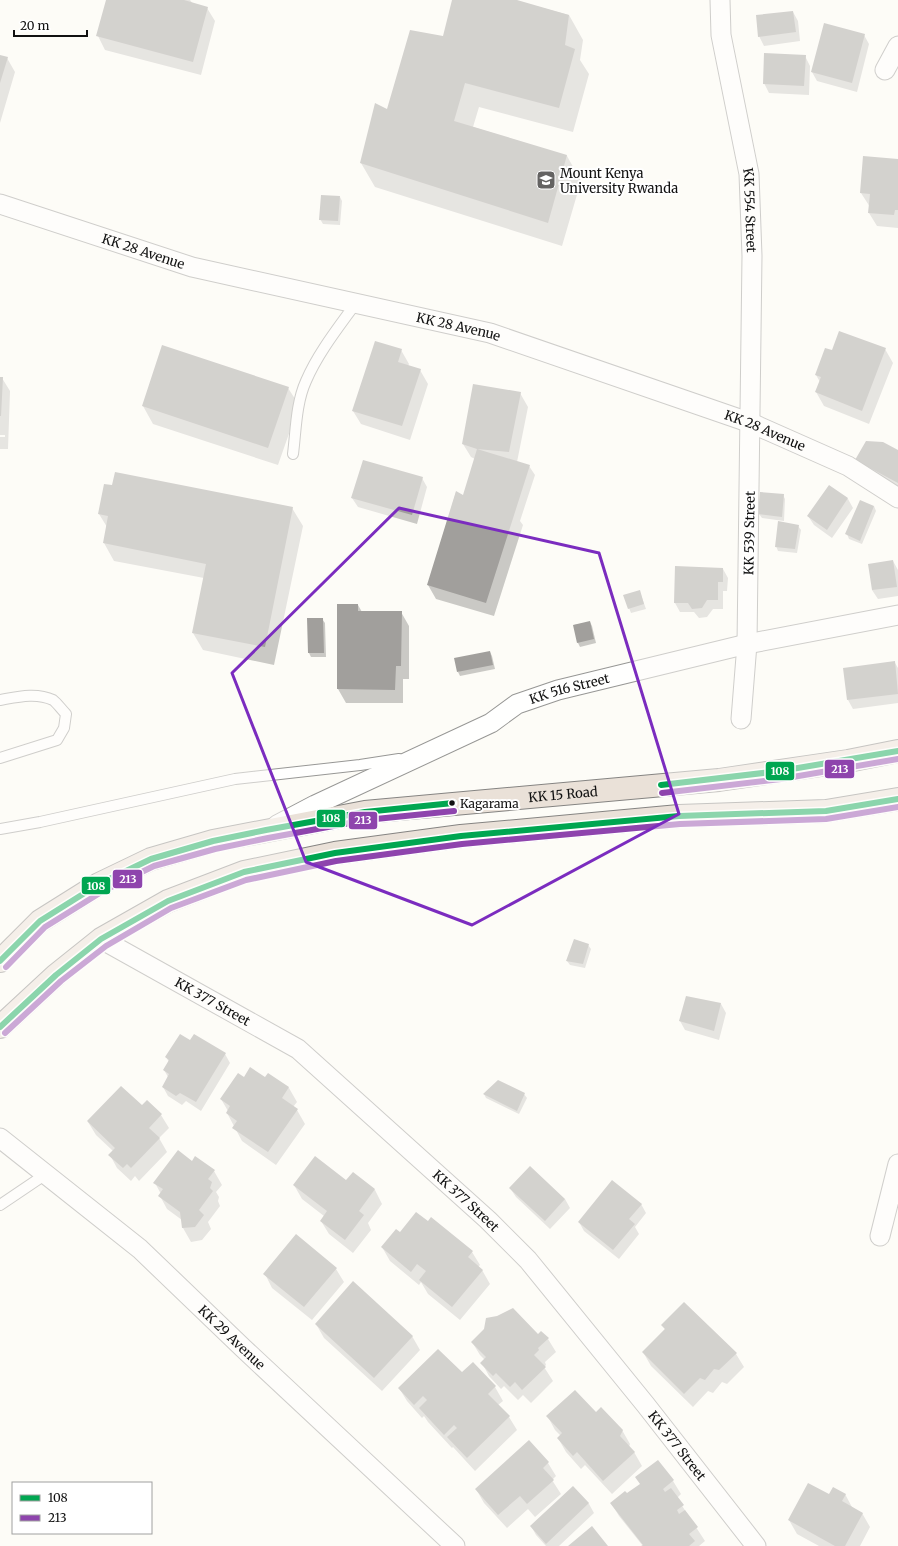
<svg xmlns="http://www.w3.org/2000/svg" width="898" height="1546" font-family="Merriweather,serif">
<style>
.shadow{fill:#0003}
.building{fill:#a19f9c}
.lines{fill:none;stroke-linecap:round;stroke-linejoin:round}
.lane-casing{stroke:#979795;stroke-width:12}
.street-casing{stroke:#979795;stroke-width:21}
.highway-casing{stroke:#858482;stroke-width:24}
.lane{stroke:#fffffe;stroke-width:10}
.street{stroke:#fffffe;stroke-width:19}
.highway{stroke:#eae1d8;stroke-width:22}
.bus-1-casing{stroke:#fff;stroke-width:9}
.bus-2-casing{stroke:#fff;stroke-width:9}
.bus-1{stroke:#00a651;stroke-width:6}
.bus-2{stroke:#8e44ad;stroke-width:6}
.marked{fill:none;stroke:#7b2cbf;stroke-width:3;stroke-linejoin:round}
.bus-dot{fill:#111;stroke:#fff;stroke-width:1.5}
.labels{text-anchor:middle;stroke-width:4;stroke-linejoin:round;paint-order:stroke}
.bus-label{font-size:12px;fill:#111;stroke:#fff;text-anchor:start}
.poi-label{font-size:13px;fill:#111;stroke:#fff;text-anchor:start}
.street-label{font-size:13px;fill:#111;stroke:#fff}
.line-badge{stroke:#fff;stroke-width:1.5}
.badge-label{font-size:11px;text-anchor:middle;font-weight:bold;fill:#fff}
</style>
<rect width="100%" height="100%" fill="#fdfcf7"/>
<path class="shadow" d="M107 0H190L193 4 207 8 215 21 201 75 105 50 98 36Z
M453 0H513L569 15 583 40 580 60 589 74 573 132 479 107 473 127 567 156 581 181 562 246 375 187 361 163 388 110 444 37Z
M793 12 798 21 800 41 764 46 759 36Z
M864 35 869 44 857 92 817 81 812 72Z
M0 56 7 58 15 72 0 123Z
M805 56 810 66 809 95 769 93 764 83Z
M864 157 898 160V228L877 226 869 213 870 207 861 193Z
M340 197 342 201 340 225 323 224 320 219Z
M885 349 893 363 869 424 824 406 816 392 820 382 816 375 832 351Z
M401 350 409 364 408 366 420 370 428 384 410 440 361 424 353 411Z
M0 378H2L10 391 8 449H0V437H5V435H0Z
M288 388 299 405 278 465 153 424 143 406Z
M520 393 528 407 517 462 529 466 535 475 520 521 523 525 494 616 436 599 428 585 456 492 464 496 475 459 471 457 463 444Z
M898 451V489L856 460Z
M422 478 427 487 417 524 358 507 352 498Z
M829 486 848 499 853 508 832 538 814 525 808 516Z
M783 495 785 499 784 521 762 518 759 514Z
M874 506 876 511 862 544 849 539 847 534Z
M292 508 303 526 274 665 203 650 193 633 204 578 114 561 104 543 107 527 99 514Z
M798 526 801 530 797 553 778 551 776 546Z
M893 561 898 570V596L878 599 872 590Z
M723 569 728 578 727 591H723V609H713L707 617 699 618 694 612H680L675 603Z
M624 595H641L646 609 631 613Z
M338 605H358L362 612H401L409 626V679H403V703H346L338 689Z
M308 619H322L325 623 326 657H311L309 653Z
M590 622 592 626 596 643 580 647 578 643 574 625Z
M490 652 492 656 495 669 460 676 458 672Z
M895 663 898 668V703L853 709 848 700Z
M588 945 591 949 585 968 570 965 567 961Z
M721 1004 726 1013 719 1040 685 1030 680 1021Z
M190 1042 225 1054 230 1063 201 1111 186 1101 182 1105 168 1096 163 1087 168 1077 164 1070 169 1062 166 1057Z
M268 1074 289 1088 297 1102 293 1107 297 1110 305 1124 276 1165 242 1141 227 1113 228 1111 221 1099 244 1078 265 1079Z
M484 1094H524L527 1098 519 1114 486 1098Z
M161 1115 169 1128 159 1138 167 1152 139 1181 135 1176 131 1181 117 1168 110 1155 113 1151 96 1135 88 1122Z
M214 1171 222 1185 216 1192 219 1197 218 1201 220 1206 208 1222 211 1229 202 1240 191 1242 183 1228 182 1220 167 1209 160 1196 161 1194 155 1183Z
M353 1173 375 1190 382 1204 368 1223 371 1230 353 1253 329 1234 321 1221 324 1216 302 1199 294 1185 347 1182Z
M510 1188 565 1199 570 1208 550 1229 516 1197Z
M641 1204 646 1213 635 1227 639 1234 619 1259 584 1231 579 1222Z
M400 1234 472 1252 480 1265 478 1267 482 1270 490 1284 460 1320 428 1294 421 1282 419 1285 390 1261 382 1247Z
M336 1269 344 1282 312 1320 272 1288 265 1274Z
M316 1324 412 1336 420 1350 382 1391 324 1338Z
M662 1325 736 1354 744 1367 727 1384 722 1382 713 1393 708 1391 693 1407 651 1366 643 1352 665 1329Z
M538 1335 548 1339 556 1352 545 1362 546 1365 544 1367 553 1381 531 1403 523 1395 518 1400 504 1386 501 1389 489 1376 482 1363 485 1360 480 1355 472 1342Z
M473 1364 495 1387 503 1401 498 1405 509 1417 517 1430 475 1471 453 1447 452 1448 428 1422 424 1416 422 1418 407 1401 399 1388 462 1374Z
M596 1413 622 1430 630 1444 629 1447 634 1452 642 1466 612 1494 585 1465 581 1469 566 1452 558 1438 561 1436 555 1430 548 1417Z
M529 1442 548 1463 556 1476 552 1480 561 1494 535 1517 528 1509 507 1528 484 1503 476 1489Z
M658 1461 673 1481 681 1494 677 1498 705 1541 699 1546H643L619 1516 611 1503 627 1495 641 1484Z
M573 1487 589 1504 594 1513 559 1546H546L536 1535 531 1526Z
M845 1494 853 1509 862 1513 870 1527 860 1546H819L797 1534 789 1520 830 1495Z"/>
<path class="building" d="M106 0H184L208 7 193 62 96 36Z
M452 0H517L569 15 565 45 575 49 559 108 465 83 454 121 567 155 548 223 360 163 375 103 387 109 410 30 443 36Z
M793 11 796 32 758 37 756 15Z
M824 23 865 34 852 83 811 72Z
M764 53 806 55 804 86 763 84Z
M0 55 8 57 0 83Z
M863 156 898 159V210H895L894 215 868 213 870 194 860 193Z
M321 195 340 196 338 221 319 220Z
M839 331 886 348 862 411 815 392 821 377 815 375 825 348 832 350Z
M375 341 402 349 398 362 421 369 402 426 352 411Z
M162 345 289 387 268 448 142 406Z
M0 377H3L1 416H0Z
M473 384 521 392 509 452 477 449 530 465 486 603 427 585 456 491 463 495 477 449 462 444Z
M866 441 883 442 898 450V483L855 460Z
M363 460 423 477 412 515 351 498Z
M115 472 293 507 265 647 192 633 206 564 103 543 108 516 98 514 104 484 112 485Z
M829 485 848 498 827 530 807 516Z
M760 492 784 494 782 517 758 514Z
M860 500 874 506 860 541 845 534Z
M778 521 799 525 795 549 775 547Z
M893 560 897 587 872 590 868 564Z
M675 566 723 568V582H718V600H707L702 608 692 609 688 603H674Z
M640 590 644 604 628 609 623 595Z
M337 604H358V611H402L401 666H396L395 690 337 689Z
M307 618H323L324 653H308Z
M590 621 594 639 577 643 573 625Z
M490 651 493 665 457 672 454 658Z
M895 661 898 694 847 700 843 668Z
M574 939 589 944 583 964 566 961Z
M686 996 721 1003 714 1031 679 1021Z
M180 1034 190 1040 194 1034 226 1053 196 1102 180 1093 176 1096 162 1087 169 1074 163 1070 169 1060 165 1057Z
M250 1067 265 1077 268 1073 289 1087 282 1098 298 1109 268 1152 232 1128 237 1121 226 1113 230 1106 220 1099 238 1073 244 1077Z
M498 1080 525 1093 517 1111 483 1094Z
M121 1086 142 1105 147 1100 162 1114 149 1128 160 1138 131 1168 127 1164 123 1168 108 1155 115 1148 87 1121Z
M178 1150 192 1161 195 1156 215 1170 208 1179 212 1182 210 1188 213 1191 199 1210 204 1215 195 1227 182 1228 180 1212 158 1196 163 1189 153 1183Z
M315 1156 346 1180 353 1172 375 1189 359 1211 364 1215 345 1240 320 1221 327 1211 293 1185Z
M530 1166 565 1199 545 1221 509 1188Z
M612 1180 642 1204 629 1219 635 1224 613 1250 578 1222Z
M416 1212 428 1221 431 1217 473 1251 468 1257 483 1270 452 1307 419 1280 426 1271 417 1264 411 1272 381 1247 396 1229 400 1232Z
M296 1234 337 1268 304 1307 263 1274Z
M353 1281 413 1336 374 1378 315 1324Z
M684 1302 737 1353 719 1370 714 1369 705 1380 700 1378 684 1394 642 1352 665 1329 661 1325Z
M513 1308 538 1334 541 1331 549 1338 538 1348 539 1350 534 1355 546 1367 522 1390 515 1382 510 1387 496 1373 493 1376 480 1363 486 1357 471 1342 484 1329 486 1318 497 1316Z
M438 1349 462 1372 473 1362 496 1386 488 1394 510 1416 467 1458 447 1437 457 1428 454 1425 444 1435 419 1408 427 1400 423 1396 414 1405 398 1388Z
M575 1390 596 1412 601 1407 623 1430 620 1436 635 1452 603 1481 577 1452 573 1456 557 1438 562 1433 546 1416Z
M529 1440 549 1462 543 1468 554 1480 527 1504 520 1496 498 1515 475 1489Z
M658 1460 674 1480 663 1489 665 1492 671 1488 684 1505 677 1510 679 1514 685 1510 698 1527 689 1534 695 1541 689 1546H641L643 1545 610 1503 625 1491 627 1493 640 1484 635 1477Z
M808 1483 829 1494 833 1487 846 1494 842 1501 863 1513 845 1546H835L788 1520Z
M573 1486 589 1503 546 1544 530 1526Z
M592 1526 608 1546H568Z"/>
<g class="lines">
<g class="lane-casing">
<path id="lane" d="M293 454C296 430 296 403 306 381 318 353 338 328 356 303
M0 700C17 697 36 692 53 700 57 703 62 710 66 714L64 728 57 740 0 758
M0 829 40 822 235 779 360 765 399 759
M0 1205 46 1174"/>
</g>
<g class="street-casing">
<g id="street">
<path id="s1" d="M720 0 721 35 749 174 752 256 747 644 741 719"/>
<path d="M885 70 898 46"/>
<path id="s2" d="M0 204 192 267 490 333 751 423 848 466 898 498"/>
<path id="s3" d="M277 825 315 805 491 723 517 704 558 690 747 644 898 615"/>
<path id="s4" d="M101 939 298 1049 488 1220 528 1260 645 1404 756 1546"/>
<path id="s5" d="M0 1138 140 1249 243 1348 455 1546"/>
<path d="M880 1236 898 1164"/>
</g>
</g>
<g class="highway-casing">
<g id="highway">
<path id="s6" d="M0 961 40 921 99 884 151 859 213 841 365 812 719 780 848 761 898 751"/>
<path d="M0 1027 56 975 101 939 168 901 244 872 335 853 461 836 679 816 826 811 898 799"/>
</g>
</g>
<use href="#lane" class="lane"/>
<use href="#street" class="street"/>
<use href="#highway" class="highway"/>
<g class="bus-1-casing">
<path id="bus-1" d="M661 785 780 771 898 751
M0 961 40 921 99 884 151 859 213 841 266 830 365 812 453 803
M0 1027 56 975 101 939 168 901 244 872 335 853 461 836 679 816 826 811 898 799"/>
</g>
<g class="bus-2-casing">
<path id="bus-2" d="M662 793 781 779 898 759
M6 967 45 927 103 891 154 866 215 849 268 838 366 820 454 811
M5 1033 61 981 106 946 171 908 246 880 336 861 462 844 680 824 826 819 898 807"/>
</g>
<use href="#bus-1" class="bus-1"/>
<use href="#bus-2" class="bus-2"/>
</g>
<path d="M0 0H898V1546H0ZM399 508 599 553 679 814 472 925 306 862 232 673Z" fill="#fdfcf7" fill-opacity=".55" fill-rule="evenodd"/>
<path class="marked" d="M399 508 599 553 679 814 472 925 306 862 232 673Z"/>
<defs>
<g id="university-square" transform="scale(1)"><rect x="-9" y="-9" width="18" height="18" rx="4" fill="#646362" stroke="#fff"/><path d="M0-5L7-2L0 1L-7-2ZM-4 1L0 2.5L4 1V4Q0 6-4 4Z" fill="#fff"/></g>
</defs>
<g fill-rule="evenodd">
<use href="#university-square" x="546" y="180"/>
</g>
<circle class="bus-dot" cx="452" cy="803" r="3.5"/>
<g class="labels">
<g class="bus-label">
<text x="460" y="808">Kagarama</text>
</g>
<g class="poi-label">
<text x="560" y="178">Mount Kenya<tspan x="560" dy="15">University Rwanda</tspan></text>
</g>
<g class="street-label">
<text dy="5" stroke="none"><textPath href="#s1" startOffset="213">KK 554 Street</textPath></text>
<text dy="5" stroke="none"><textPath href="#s2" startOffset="151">KK 28 Avenue</textPath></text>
<text dy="5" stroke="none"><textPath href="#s2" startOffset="475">KK 28 Avenue</textPath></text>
<text dy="5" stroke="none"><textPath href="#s2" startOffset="799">KK 28 Avenue</textPath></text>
<text transform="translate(749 533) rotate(-89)" y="5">KK 539 Street</text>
<text dy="5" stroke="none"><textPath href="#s3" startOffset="324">KK 516 Street</textPath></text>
<text dy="5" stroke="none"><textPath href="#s6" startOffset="602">KK 15 Road</textPath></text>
<text dy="5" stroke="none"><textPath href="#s4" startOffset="128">KK 377 Street</textPath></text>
<text dy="5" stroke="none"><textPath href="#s4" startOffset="452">KK 377 Street</textPath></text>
<text dy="5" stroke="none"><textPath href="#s5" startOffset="306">KK 29 Avenue</textPath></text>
<text dy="5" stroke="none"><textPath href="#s4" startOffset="776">KK 377 Street</textPath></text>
</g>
</g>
<g class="line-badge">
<rect x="824" y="759" width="31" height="20" rx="4" fill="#8e44ad"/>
<rect x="765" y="761" width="30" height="20" rx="4" fill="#00a651"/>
<rect x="316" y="809" width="30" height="19" rx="4" fill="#00a651"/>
<rect x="348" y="811" width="30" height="19" rx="4" fill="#8e44ad"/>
<rect x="112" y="869" width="31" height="20" rx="4" fill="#8e44ad"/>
<rect x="81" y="876" width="30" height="19" rx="4" fill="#00a651"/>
</g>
<g class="badge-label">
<text x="840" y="773">213</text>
<text x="780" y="775">108</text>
<text x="331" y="822">108</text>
<text x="363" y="824">213</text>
<text x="128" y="883">213</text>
<text x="96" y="890">108</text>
</g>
<rect x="12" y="1482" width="140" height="52" fill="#ffffff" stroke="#a0a0a0"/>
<rect x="20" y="1495" width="20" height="6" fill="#00a651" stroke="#a0a0a0"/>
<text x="48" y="1502" font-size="12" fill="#111111">108</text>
<rect x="20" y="1515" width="20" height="6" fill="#8e44ad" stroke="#a0a0a0"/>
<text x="48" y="1522" font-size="12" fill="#111111">213</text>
<path d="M14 30v6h73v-6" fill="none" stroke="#111111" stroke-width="2"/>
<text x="20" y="30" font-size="12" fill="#111111" stroke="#ffffff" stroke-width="3" paint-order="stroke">20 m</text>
</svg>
